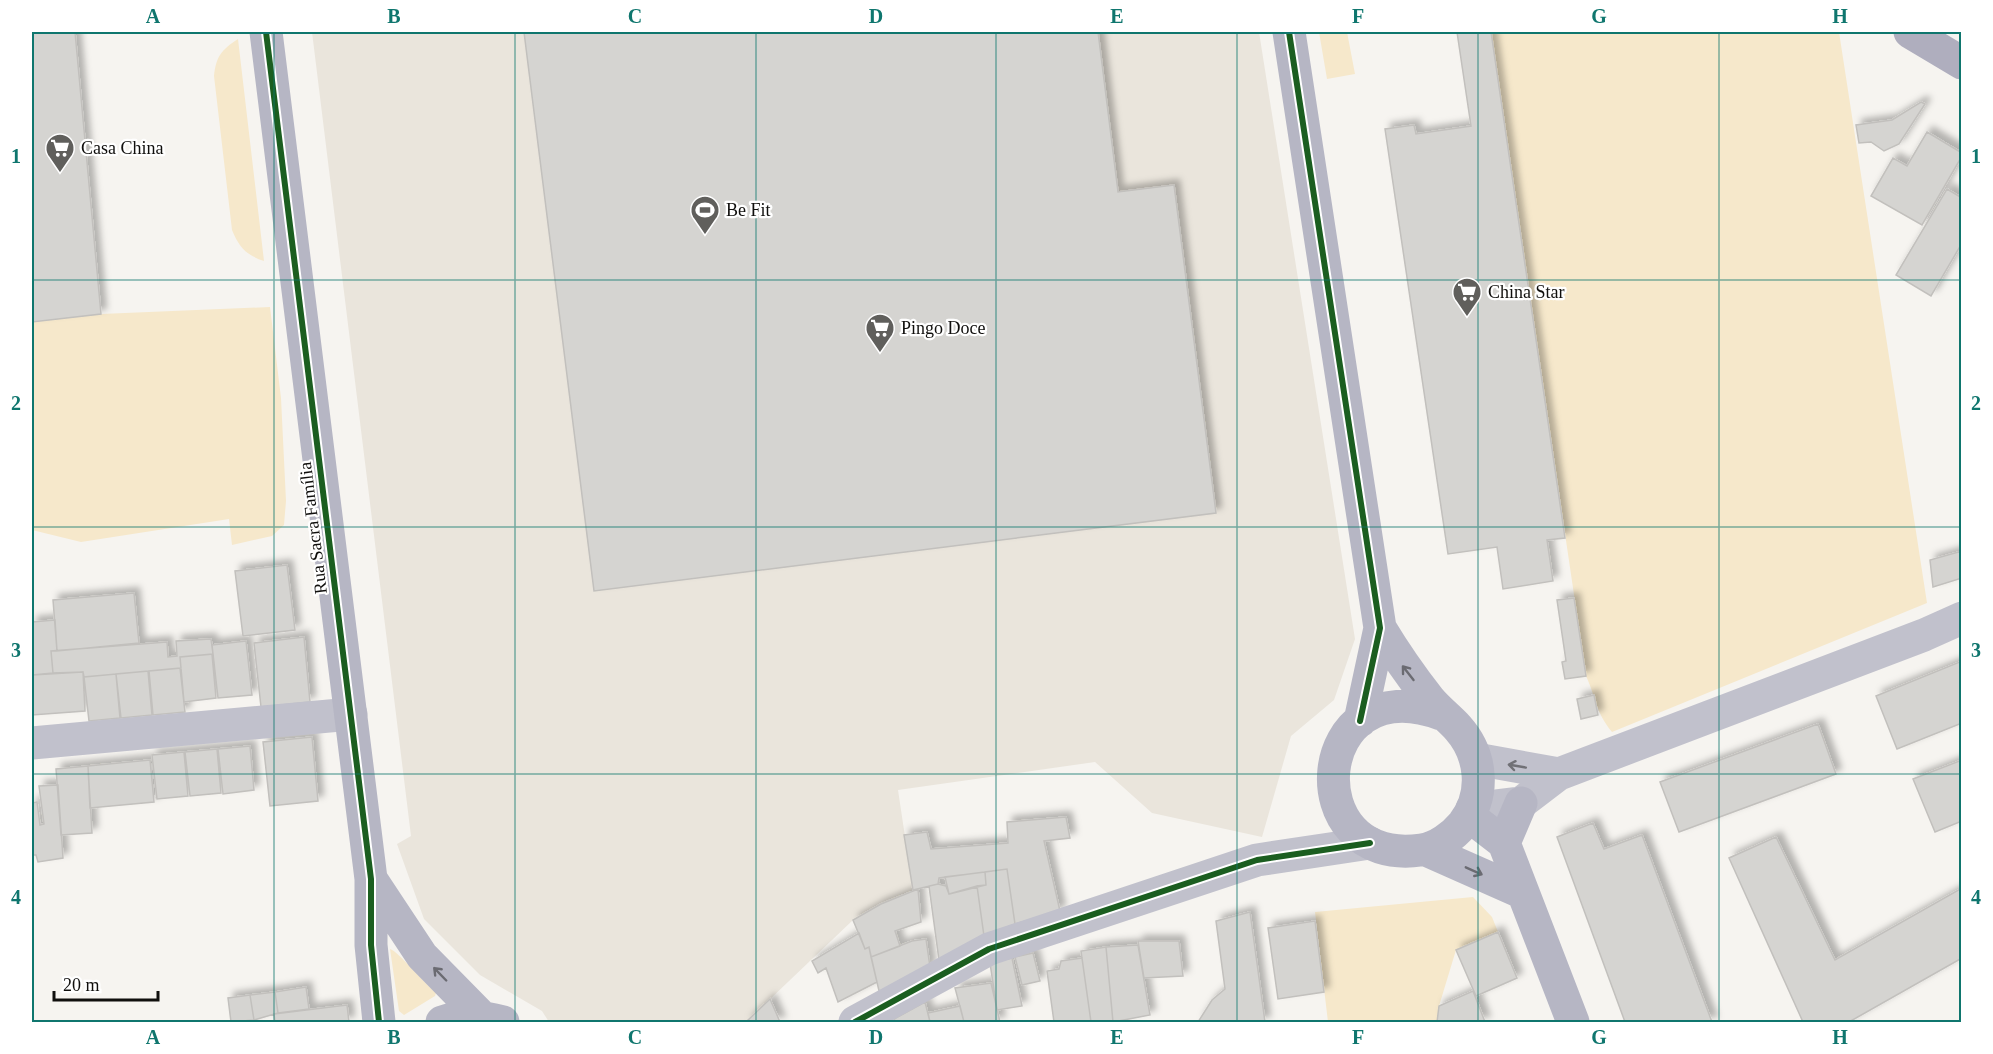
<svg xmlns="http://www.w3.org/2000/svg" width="1993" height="1054" font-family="Georgia,serif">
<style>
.built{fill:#eae5dc}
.green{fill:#f6e8cb}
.building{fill:#d5d4d1;stroke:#c2c0bd;stroke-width:1.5;filter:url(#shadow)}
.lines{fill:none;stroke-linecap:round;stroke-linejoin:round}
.street{stroke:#c1c1cc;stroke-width:33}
.secondary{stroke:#b6b6c4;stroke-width:33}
.primary{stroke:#afaebe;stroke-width:33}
.cycleway-casing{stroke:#fff;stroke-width:10}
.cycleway{stroke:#1b5e20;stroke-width:6}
.oneway{stroke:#6b6b72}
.oneway2{stroke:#717176}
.grid{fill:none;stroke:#0f766e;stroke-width:1.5;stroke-opacity:0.55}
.labels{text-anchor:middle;stroke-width:4.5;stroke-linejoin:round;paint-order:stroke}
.poi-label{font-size:18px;fill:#100f0d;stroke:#fff;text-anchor:start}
.street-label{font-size:18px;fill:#100f0d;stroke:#fff}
.neatline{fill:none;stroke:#0f766e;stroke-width:2}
.grid-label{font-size:20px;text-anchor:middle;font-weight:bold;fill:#0f766e}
</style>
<defs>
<filter id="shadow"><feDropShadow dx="5.5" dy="-5.5" stdDeviation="3" flood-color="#0004"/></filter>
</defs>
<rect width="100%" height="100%" fill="#f6f4f0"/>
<path class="built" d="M312 32H1259L1355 639 1334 700 1291 736 1262 837 1152 813 1095 762 898 790 913 890 853 920 746 1022H549L542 1011 480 975 424 919 397 844 411 836Z"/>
<path class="green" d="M1319 32H1347L1355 74 1327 79Z
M1491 32H1839L1927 603 1612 732C1595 711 1597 700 1586 676Z
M238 39 264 261C246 255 239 247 232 230L214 76C216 57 221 50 238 39Z
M270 307 281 398 286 501 284 525 272 536 232 545 229 519 81 542 32 530V322L101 314Z
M1473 897 1492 917 1498 932 1456 950 1439 1006 1437 1022H1328L1315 912Z
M390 949C398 951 425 984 436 993L435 996 404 1015 399 1011Z"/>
<path class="building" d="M32 32H75L101 314 32 322Z
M524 32H1098L1118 192 1174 185 1216 513 594 591Z
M1457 32H1491L1565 538 1547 540 1553 581 1503 589 1497 547 1448 554 1385 129 1414 125 1416 134 1471 126Z
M1921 102 1925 104 1899 144 1884 151 1871 142 1859 143 1856 125 1892 120Z
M1927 132 1962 153V156L1922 225 1871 196 1893 158 1907 166Z
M1947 189 1962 198V243L1931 296 1896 275Z
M1962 551V578L1933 587 1930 560Z
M287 565 295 630 243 636 235 571Z
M134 593 139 643 57 651 53 600Z
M1574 598 1586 676 1565 679 1562 662 1566 661 1557 600Z
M55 620 57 651H51L53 673 32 675V622Z
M304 637 310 702 261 707 254 643Z
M211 639 213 654 180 657 181 668 84 677 83 672 53 673 51 651 167 642 168 657 177 656 176 641Z
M246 641 252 695 218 698 212 645Z
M212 654 216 698 184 702 180 657Z
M1962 661V723L1897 749 1876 696Z
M180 668 185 712 153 715 149 671Z
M148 671 152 715 121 718 116 674Z
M83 672 85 711 32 715V675Z
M116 674 120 718 89 721 84 677Z
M1594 695 1598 715 1581 719 1577 699Z
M1818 724 1836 774 1679 832 1660 782Z
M312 737 318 801 270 806 263 742Z
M250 746 254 790 223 794 218 749Z
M217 749 221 793 190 796 185 752Z
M184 752 188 796 157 799 152 755Z
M150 760 154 802 90 808 88 766Z
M1962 760V821L1935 832 1913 779Z
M88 766 92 833 61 835 56 769Z
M58 785 63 858 38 862 36 855H32V803L37 802 40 825 44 824 39 786Z
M1066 817 1070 838 1044 841 1060 911 1015 924 1007 869 939 878 938 884 913 890 904 835 927 832 931 849 1008 843 1007 822Z
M1593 823 1604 849 1642 835 1712 1022H1625L1557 837Z
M1776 837 1835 960 1962 888V958L1849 1022H1803L1729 858Z
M1007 869 1015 924 984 936 977 886 986 885 985 872Z
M985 872 986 885 949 894 945 877Z
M938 884 946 886 949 894 977 886 984 936 939 960 929 886Z
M918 889 921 922 895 931 900 946 871 957 869 947 865 949 853 920 881 904Z
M1250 912 1265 1022H1198L1212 1000 1225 989 1216 921Z
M1315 921 1324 992 1278 999 1268 928Z
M1498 932 1517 978 1476 996 1456 950Z
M859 933 865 949 869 947 877 982 838 1002 826 968 818 973 812 961Z
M926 939 930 967 880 995 871 957 912 941Z
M1138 941H1179L1183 976 1144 978Z
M1138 945 1150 1015 1113 1022 1106 947Z
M1106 947 1113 1022H1091L1081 951Z
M1033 953 1040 981 1022 985 1015 957Z
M1012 958 1022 1006 997 1010 990 963Z
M1082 958 1091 1022H1054L1047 971 1059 969 1061 961Z
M991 983 1000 1022H964L955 988Z
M306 987 309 1009 278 1013 275 992Z
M1473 991 1485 1022H1437L1439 1006Z
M275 992 278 1013 254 1020 250 995Z
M250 995 254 1020 231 1022 228 998Z
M770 999 780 1022H746Z
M925 1002 930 1022H896L894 1019Z
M347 1005 349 1022H275L274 1014Z
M960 1006 964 1022H930L928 1013Z"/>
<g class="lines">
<path class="street" d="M32 743 351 714
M1476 759 1559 774
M1472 809 1521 803 1559 774 1924 635 1962 618
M855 1022 989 949 1257 860 1370 843"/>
<path class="secondary" d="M266 32 371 879V945L379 1022
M1289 32 1380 628 1360 721
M1380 628C1395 653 1411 676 1429 699 1438 710 1449 718 1458 728 1482 755 1486 795 1463 824 1453 836 1437 848 1421 850 1294 868 1309 665 1441 714
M1469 816 1504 843 1573 1022
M1504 843 1521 803
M1426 850 1523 893
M371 879 422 956 481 1016
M442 1022C465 1014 481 1016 503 1022"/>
<path class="primary" d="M1910 32 1962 63"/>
<g class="cycleway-casing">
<path id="cycleway" d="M266 32 371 879V945L379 1022
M1289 32 1380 628 1360 721
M855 1022 989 949 1257 860 1370 843"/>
</g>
<use href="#cycleway" class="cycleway"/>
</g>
<defs><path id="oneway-shaft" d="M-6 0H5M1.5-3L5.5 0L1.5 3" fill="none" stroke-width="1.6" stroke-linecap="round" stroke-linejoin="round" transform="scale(1.5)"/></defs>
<g class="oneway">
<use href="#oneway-shaft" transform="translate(1408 673) rotate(-128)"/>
<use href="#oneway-shaft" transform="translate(1474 871) rotate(24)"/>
<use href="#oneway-shaft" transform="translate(440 974) rotate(-134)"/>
</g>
<use class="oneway2" href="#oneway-shaft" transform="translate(1517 766) rotate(-170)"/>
<path class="grid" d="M274 32V1022M515 32V1022M756 32V1022M996 32V1022M1237 32V1022M1478 32V1022M1719 32V1022M32 280H1962M32 527H1962M32 774H1962"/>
<defs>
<g id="supermarket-pin" transform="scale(1.5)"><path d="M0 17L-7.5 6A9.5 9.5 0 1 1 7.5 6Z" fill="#605f5c" stroke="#fff"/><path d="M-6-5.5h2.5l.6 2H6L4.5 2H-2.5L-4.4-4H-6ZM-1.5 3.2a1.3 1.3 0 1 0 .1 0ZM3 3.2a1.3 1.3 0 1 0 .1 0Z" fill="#fff"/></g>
<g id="stadium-pin" transform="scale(1.5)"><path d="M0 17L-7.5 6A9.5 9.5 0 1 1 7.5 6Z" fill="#605f5c" stroke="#fff"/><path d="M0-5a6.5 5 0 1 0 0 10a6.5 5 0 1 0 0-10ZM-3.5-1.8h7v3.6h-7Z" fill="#fff"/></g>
</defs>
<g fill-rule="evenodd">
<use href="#supermarket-pin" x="60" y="148"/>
<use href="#stadium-pin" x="705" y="210"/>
<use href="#supermarket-pin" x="1467" y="292"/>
<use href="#supermarket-pin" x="880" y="328"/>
</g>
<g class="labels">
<g class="poi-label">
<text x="81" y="154">Casa China</text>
<text x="726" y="216">Be Fit</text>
<text x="1488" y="298">China Star</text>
<text x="901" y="334">Pingo Doce</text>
</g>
<g class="street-label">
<text transform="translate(313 528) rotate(-97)" y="6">Rua Sacra Família</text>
</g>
</g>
<rect width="1993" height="1054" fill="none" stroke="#ffffff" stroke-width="66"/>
<path d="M54 991v9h104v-9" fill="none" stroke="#100f0d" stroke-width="3"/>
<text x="63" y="991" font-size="18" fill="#100f0d" stroke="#ffffff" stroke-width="4.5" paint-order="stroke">20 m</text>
<rect x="33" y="33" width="1927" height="988" class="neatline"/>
<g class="grid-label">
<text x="153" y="23">A</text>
<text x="394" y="23">B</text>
<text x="635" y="23">C</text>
<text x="876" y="23">D</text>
<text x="1117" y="23">E</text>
<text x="1358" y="23">F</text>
<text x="1599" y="23">G</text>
<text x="1840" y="23">H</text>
<text x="16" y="163">1</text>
<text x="1976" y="163">1</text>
<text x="16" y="410">2</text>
<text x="1976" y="410">2</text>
<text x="16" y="657">3</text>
<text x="1976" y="657">3</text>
<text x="16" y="904">4</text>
<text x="1976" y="904">4</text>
<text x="153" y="1044">A</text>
<text x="394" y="1044">B</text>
<text x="635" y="1044">C</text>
<text x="876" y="1044">D</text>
<text x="1117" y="1044">E</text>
<text x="1358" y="1044">F</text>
<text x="1599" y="1044">G</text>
<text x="1840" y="1044">H</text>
</g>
</svg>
